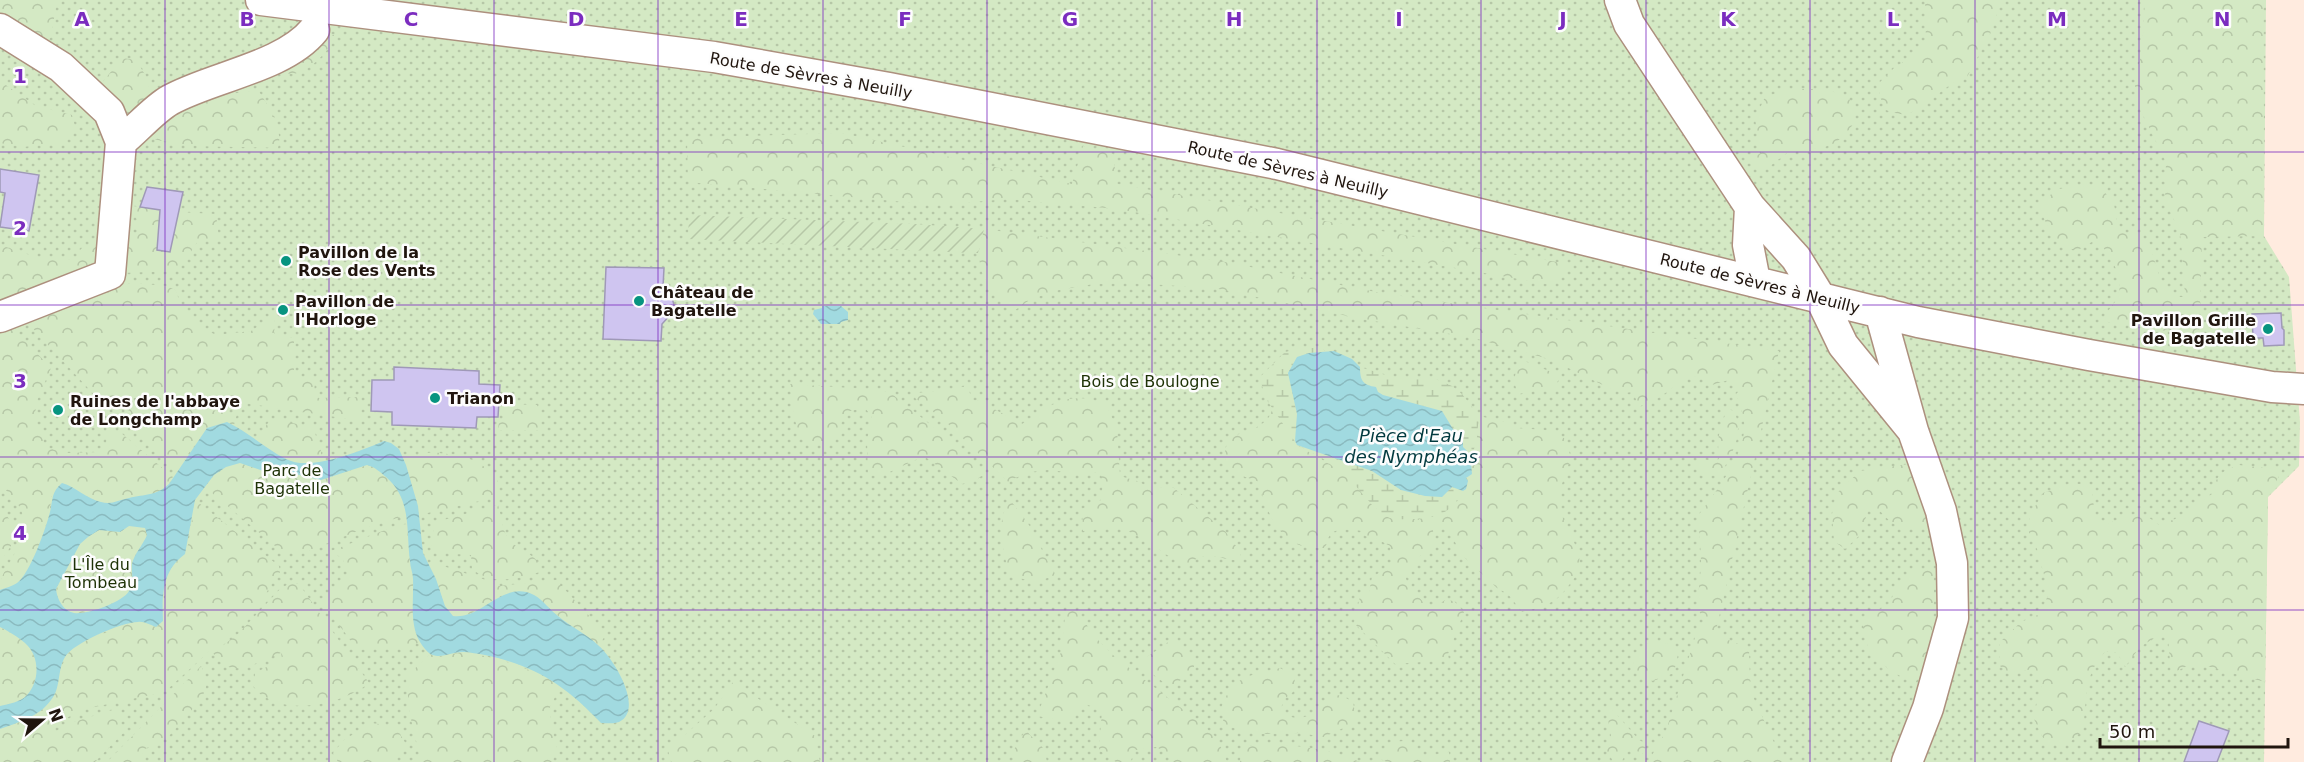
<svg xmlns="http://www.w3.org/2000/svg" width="2304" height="762" font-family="'DejaVu Sans',sans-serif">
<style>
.grass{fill:url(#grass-dots)}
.forest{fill:url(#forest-crowns)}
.wetland{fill:url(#wetland-marsh)}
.garden{fill:url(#garden-furrows)}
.water{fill:url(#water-waves);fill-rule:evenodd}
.building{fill:#cfc5f0;stroke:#9f99b7;stroke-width:1.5}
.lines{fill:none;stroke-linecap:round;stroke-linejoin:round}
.minor-casing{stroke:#ad907e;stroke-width:33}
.minor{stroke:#fff;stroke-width:30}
.grid{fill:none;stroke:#7b2cbf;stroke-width:1.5;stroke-opacity:0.55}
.poi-dot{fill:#079480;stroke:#fdfdfd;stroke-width:2}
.labels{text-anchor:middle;stroke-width:5;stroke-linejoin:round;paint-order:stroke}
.street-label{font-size:16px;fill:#20150e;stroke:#fdfdfd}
.poi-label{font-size:16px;font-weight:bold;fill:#20150e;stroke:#fdfdfd;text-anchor:start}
.park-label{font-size:16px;fill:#1e3206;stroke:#fdfdfd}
.water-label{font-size:18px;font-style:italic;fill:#023a3f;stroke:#fdfdfd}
.grid-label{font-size:20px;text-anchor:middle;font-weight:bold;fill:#7b2cbf;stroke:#fdfdfd;stroke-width:5;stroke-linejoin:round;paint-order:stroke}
</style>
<defs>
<pattern id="grass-dots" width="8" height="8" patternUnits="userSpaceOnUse" patternTransform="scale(1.5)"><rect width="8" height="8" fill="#d4e9c4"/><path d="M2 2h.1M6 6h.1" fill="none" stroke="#b6c7a7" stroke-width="1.8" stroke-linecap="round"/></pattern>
<pattern id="forest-crowns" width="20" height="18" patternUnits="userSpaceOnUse" patternTransform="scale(1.5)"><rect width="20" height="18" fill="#d4e9c4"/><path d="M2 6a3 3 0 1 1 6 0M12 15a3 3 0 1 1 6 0" fill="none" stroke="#b6c7a7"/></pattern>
<pattern id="wetland-marsh" width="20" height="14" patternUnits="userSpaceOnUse" patternTransform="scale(1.5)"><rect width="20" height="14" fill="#d4e9c4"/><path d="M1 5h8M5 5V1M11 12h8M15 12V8" fill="none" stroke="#b6c7a7"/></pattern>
<pattern id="garden-furrows" width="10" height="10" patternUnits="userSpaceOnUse" patternTransform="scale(1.5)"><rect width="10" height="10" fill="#d4e9c4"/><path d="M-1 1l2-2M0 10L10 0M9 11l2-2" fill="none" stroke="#b6c7a7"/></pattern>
<pattern id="water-waves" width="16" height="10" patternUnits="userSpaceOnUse" patternTransform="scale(1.5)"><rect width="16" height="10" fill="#a1dae0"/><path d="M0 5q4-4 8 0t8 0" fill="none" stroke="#8ababf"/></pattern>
</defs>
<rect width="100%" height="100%" fill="#ffebdf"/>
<path class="grass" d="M0 0H2266L2264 236 2289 277 2300 422 2299 466 2268 497 2264 762H0Z"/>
<path class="forest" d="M0 0H57L51 37 44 45 4 17 0 13Z
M1925 0H2002L1989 36 1967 77C1941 84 1929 110 1905 114 1899 115 1892 112 1886 110L1880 97 1879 83 1894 68 1917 53 1926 42Z
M2145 0H2263L2264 236 2202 237 2199 336 2102 321C2106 311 2114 306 2118 296 2125 275 2108 254 2097 239L2078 250 2061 247 2050 232 2039 207 2055 190 2073 186H2100L2114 204 2118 228 2128 235 2136 234 2149 242 2161 282 2175 297H2184L2185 281 2180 233 2165 200 2166 162 2135 99V81L2142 51Z
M339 33C330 48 311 73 292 74 287 74 279 71 273 69L319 40Z
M122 58 136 60 147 78 152 101 125 125 97 89Z
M0 81 36 106 72 115 76 130 59 143 23 147 0 143Z
M1789 89H1827L1849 98 1856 120 1846 134 1835 143 1822 148 1788 152 1764 171 1750 159 1761 153 1755 119 1765 97Z
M258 90C268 105 284 129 278 148 237 146 179 150 142 135L147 127 221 92 230 94Z
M841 133 1072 184 1083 146 1113 154 1117 184 1568 264 1553 285 1117 209 1008 199 937 205 688 182 687 138Z
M133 206 160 210 176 221 178 212 216 214 219 239 198 241 178 271 121 273 6 303 0 297V245L36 257 77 260 80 250 83 247 128 233H138V221L133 213Z
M984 229 1220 261 1381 293 1779 351 1715 635 1749 648 1750 690 1783 762H1648L1666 731 1697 631 1704 628 1705 623C1693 608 1701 582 1701 563 1701 548 1699 532 1698 516 1715 492 1748 453 1744 421 1743 412 1739 402 1736 394L1739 391 1732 379 1712 385C1690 366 1681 384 1661 396 1654 401 1646 403 1639 407L1633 392 1624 393 1613 390 1552 360 1474 338 1362 319 1214 288 1129 283 1094 284 1059 290 1031 299 1011 313C985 280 972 273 984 229Z
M133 283 167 286 175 290 183 308 195 324 216 335 251 331 273 317H275L274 336 294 338V376L315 379 314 396 319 398 360 397 362 421 218 399 161 393 118 401 98 399 28 323 26 317 88 292Z
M0 323 11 326 51 368 36 403 35 420 46 447 65 453 101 452 106 445 107 433 120 432 173 477 161 491 149 496 130 497 112 504 98 502 88 496H51C52 515 32 573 18 583 13 586 5 588 0 590 0 578 3 574 9 564 28 530 32 511 0 485Z
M1518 361 1527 362 1561 376 1553 389C1541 392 1528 389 1518 395L1514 381Z
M790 384 881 390 892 394 966 453 986 473 976 480 962 484 924 456 881 476 868 475 867 440 872 417 865 408 845 412 835 441C828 442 818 446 811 444 793 438 792 400 790 384Z
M967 384 972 400 979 401 1022 424C1053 403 1068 390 1106 404L1117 429 1120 476 1137 481 1149 487 1174 488 1225 531 1239 550 1242 560C1217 562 1212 546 1187 565L1165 554 1155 546 1125 529 1110 528 1083 531 1082 509 1101 500 1103 482 1100 471C1077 478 1069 471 1048 470 1035 470 1019 475 1008 482L944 420 915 398 918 393C936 390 951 394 967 384Z
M160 402 237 414 234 425 227 422 195 444 178 469 128 426 123 417C129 404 147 404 160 402Z
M503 404 537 405 541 421 539 430H498L499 421 503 420Z
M1273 407 1297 445 1341 471 1360 488 1372 505 1418 520 1458 496 1455 492 1458 488 1463 491 1466 478 1472 474 1470 457 1476 446 1479 416 1509 423 1516 428 1545 430 1564 438 1571 457 1559 493V510L1579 553 1580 570C1560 598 1557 604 1522 612L1508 594 1497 588 1462 555 1445 524 1433 530 1434 550 1429 554 1421 555 1405 575 1407 582 1427 607 1433 609 1445 600 1454 601 1464 612 1448 654 1449 660 1395 664 1354 623 1361 592H1369L1372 577 1389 567 1392 560 1390 546 1377 539 1365 536 1362 531C1354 530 1337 527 1331 534 1328 536 1327 544 1325 548 1314 548 1303 548 1293 542 1274 531 1263 502 1259 482 1250 478 1239 476 1232 470 1226 466 1225 460 1225 454 1226 430 1250 434 1263 423 1269 419 1271 414 1273 407Z
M1728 409 1734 411C1745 434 1731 456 1720 475L1702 476C1698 470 1694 465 1700 459L1717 461 1720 457C1715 442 1721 422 1728 409Z
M271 419 313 427 321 451V461L298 464 288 461 257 442 259 435Z
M434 452C443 454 453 454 462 456 478 461 508 477 497 497L419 515 418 506 402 457Z
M235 463H240L269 473H291L321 480 367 465C388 469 405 495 407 515L365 528 306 552 296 554 291 551H281L205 487 214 475Z
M1909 464 1927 506 1928 527C1903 529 1897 530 1880 511H1868L1860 535 1845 549 1834 541 1832 514 1836 494 1860 471Z
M2239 465 2282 470 2268 497 2265 682 2203 665 2187 666 2171 674 2168 637 2159 635 2140 647 2125 667 2117 652H2105C2083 675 2087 701 2083 730L2069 743 2046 744 2033 717 2043 681 2033 669 2009 673 2000 666V642L2021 622 2040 614 2049 593 2037 549 2029 533 2030 515 2043 493 2069 484H2087C2099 502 2090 505 2095 521L2106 524 2138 513 2151 519 2159 525 2175 519 2212 494C2217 474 2220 472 2239 465Z
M195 500 279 566 280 573 273 581 259 606 169 688 155 694 85 709 50 726 53 733 70 723 119 708V718L124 732 95 762H0V729L25 720 58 678 66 655 78 644 129 623 140 621 156 627 163 621 167 574 188 545Z
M1011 501 1029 525 1055 575 1037 582 1009 576C1005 553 993 519 1011 501Z
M498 505C502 516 502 534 511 542 520 551 542 556 540 572 516 579 493 586 472 569L471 555C458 554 438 555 430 543L436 522Z
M0 509C22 529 16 541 0 562Z
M407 524 410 561 413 575 414 630 420 642C400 654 379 646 358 650L320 600 343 584 348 576 343 559 331 551 398 525Z
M129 526 145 528 147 535C143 545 134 554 132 564 131 574 135 581 129 591 123 602 87 615 75 613 63 611 57 599 56 589L80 544 88 537 99 530 120 532Z
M1933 561C1935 605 1936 644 1915 684L1889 670 1868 647 1862 621 1890 603 1896 587 1910 572 1924 569Z
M434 563 489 581 499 586 556 580 606 634 599 646C585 636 570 626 557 615 536 599 524 581 495 599 482 607 470 618 453 616L445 606 430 568Z
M289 584H299L369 683C342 705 279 719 254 687L255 673 282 659 281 653C256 661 232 683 213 653L238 634 281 588Z
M1069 609 1076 611 1099 641 1115 657 1198 721 1217 738 1227 762H1172V755L1156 747 1136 750 1130 762H1116L1099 750 1102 710 1085 704 1065 721 1037 716 1061 652 1065 617Z
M0 627C8 631 18 637 25 643 40 656 40 681 27 695 20 702 8 704 0 706Z
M1173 639C1185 647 1195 654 1194 669L1171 688 1134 660C1145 662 1162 645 1173 639Z
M1650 642H1663L1679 649 1674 673 1653 681 1636 672 1633 663 1635 653Z
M462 652C498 657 529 668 561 685L550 707 551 725 557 748 552 762H421L410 715 406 677 430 654 439 657Z
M201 666 205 675 206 687 202 698 169 736 145 749 139 762H107Z
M1280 668 1295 677 1293 692 1283 700 1281 710C1289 722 1309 719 1318 709 1323 704 1327 695 1336 695 1342 695 1348 699 1353 702L1356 718 1354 723 1324 737 1300 733 1263 734 1243 731 1222 724 1224 718 1221 709C1232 675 1249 676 1280 668Z
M733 682 815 736 820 762H671L668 750 714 709Z
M1610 707 1639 740 1647 744 1641 757 1637 751 1632 749 1626 753 1622 761H1613L1604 747 1611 736 1607 714Z
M371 723 395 726 406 744 405 748 391 762H338L333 753 344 740Z
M1026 729C1034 744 1043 737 1047 762H1019L1012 753Z
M1404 741 1423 757 1449 752 1450 762H1387L1378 758 1390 742Z
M1269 744C1302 746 1330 749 1360 762H1240L1241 751 1248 746Z"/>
<path class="wetland" d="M1303 348H1322L1326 352 1309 353 1288 373 1297 414 1295 441 1268 402 1259 378 1285 352Z
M1360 367 1392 377H1431L1452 386 1462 394 1479 416C1477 431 1478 445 1470 457L1467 450 1463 447V437L1453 429 1442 411C1416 402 1379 401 1360 379Z
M1297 445 1372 471 1401 490 1425 496 1441 497 1447 490 1455 487 1458 488 1455 492 1460 497C1448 516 1429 519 1408 519 1402 519 1395 520 1390 518 1376 514 1356 484 1344 473 1331 462 1313 453 1297 445Z"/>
<path class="garden" d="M689 215 915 224 984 229 978 253H970L688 239Z"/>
<path class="water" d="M822 306H841L848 312V320L841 322 840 324H821L813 314 814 310 822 308Z
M1334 351 1352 359 1360 367C1360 381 1363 385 1376 387L1378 392 1383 395 1442 411 1453 429 1463 437V447C1472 454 1471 464 1472 474L1466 478 1468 481 1466 489 1463 491 1452 487 1442 497 1425 496 1401 490 1372 471 1297 445 1295 441 1297 414 1288 373 1297 357 1309 353Z
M227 422C248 432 265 448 286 459 310 472 360 451 384 441L391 443 399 449 406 465 418 506 423 553 436 579 445 606 453 616C482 620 503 579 534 595 543 600 550 610 558 616 571 627 587 634 599 646 613 658 645 709 619 722 614 724 606 723 601 723 566 686 536 666 485 655 478 654 470 652 463 652 442 653 434 665 420 642 409 623 414 599 413 579 413 573 410 567 410 561 406 531 412 499 386 477 380 472 375 467 367 465L321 480 291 473H269L240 463 226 467 214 475 195 500 185 554C162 571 162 594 163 621L156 627C150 625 144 621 138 622 122 622 73 643 65 657 57 670 61 689 51 700 39 717 19 722 0 729V706C8 704 21 702 27 695 40 681 40 656 25 643 18 637 8 631 0 627V590C5 588 13 586 17 583 30 574 46 528 50 512 53 500 51 492 62 483 76 487 87 499 101 502 112 505 118 500 129 498 145 494 156 496 169 484L207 428ZM129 526 145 528 147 535C143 545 134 554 132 564 131 574 135 581 129 591 123 602 87 615 74 613 63 611 57 599 56 589L80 544 88 537 99 530 120 532Z"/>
<path class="building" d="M0 169 39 175 29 231 0 227 5 193 0 192Z
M147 187 183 192 170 252 157 250 160 210 140 207Z
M606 267 664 268 663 287 671 294 674 305 671 314 662 324 661 341 603 339Z
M2281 313 2282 328 2284 330V345L2264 346 2263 338H2253L2252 314Z
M394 367 479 371V384L500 385 498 417H477L476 428 392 425V412L371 411 372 380H394Z
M2199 721 2229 731 2217 762H2184Z"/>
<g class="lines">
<g class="minor-casing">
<path id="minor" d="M261 0 714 57 889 88 1277 164 1918 322 2089 355 2272 387 2304 389
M1620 0 1629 24 1750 207 1796 258 1820 297 1843 345 1913 431
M0 29 61 67 109 112 121 142C136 130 154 109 170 100 211 77 284 67 314 30
M1750 207 1748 245 1755 281
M1880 312 1913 431 1941 511 1952 563 1953 618 1928 708 1907 762
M0 317 110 274 121 142"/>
</g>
<use href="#minor" class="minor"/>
</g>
<path class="grid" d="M165 0V762M329 0V762M494 0V762M658 0V762M823 0V762M987 0V762M1152 0V762M1317 0V762M1481 0V762M1646 0V762M1810 0V762M1975 0V762M2139 0V762M0 152H2304M0 305H2304M0 457H2304M0 610H2304"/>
<g class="poi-dot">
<circle cx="286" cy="261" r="6"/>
<circle cx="639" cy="301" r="6"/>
<circle cx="283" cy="310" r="6"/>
<circle cx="2268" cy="329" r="6"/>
<circle cx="435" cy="398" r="6"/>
<circle cx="58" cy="410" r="6"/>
</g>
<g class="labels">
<g class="street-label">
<text transform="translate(811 75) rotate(10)" y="6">Route de Sèvres à Neuilly</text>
<text transform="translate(1288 169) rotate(13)" y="6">Route de Sèvres à Neuilly</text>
<text transform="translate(1760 283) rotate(14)" y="6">Route de Sèvres à Neuilly</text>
</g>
<g class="poi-label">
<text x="298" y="258">Pavillon de la<tspan x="298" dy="18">Rose des Vents</tspan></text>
<text x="651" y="298">Château de<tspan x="651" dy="18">Bagatelle</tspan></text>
<text x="295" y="307">Pavillon de<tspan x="295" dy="18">l'Horloge</tspan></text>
<text x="2256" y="326" text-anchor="end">Pavillon Grille<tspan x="2256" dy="18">de Bagatelle</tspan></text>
<text x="447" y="404">Trianon</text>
<text x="70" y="407">Ruines de l'abbaye<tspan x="70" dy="18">de Longchamp</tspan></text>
</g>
<g class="park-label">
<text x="1150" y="387">Bois de Boulogne</text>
<text x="292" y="476">Parc de<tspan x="292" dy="18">Bagatelle</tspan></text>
<text x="101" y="570">L'Île du<tspan x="101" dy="18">Tombeau</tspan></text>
</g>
<g class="water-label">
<text x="1411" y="442">Pièce d'Eau<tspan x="1411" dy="21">des Nymphéas</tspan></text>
</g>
</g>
<g class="grid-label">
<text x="82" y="26">A</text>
<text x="247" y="26">B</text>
<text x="411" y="26">C</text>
<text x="576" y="26">D</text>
<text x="741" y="26">E</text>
<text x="905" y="26">F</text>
<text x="1070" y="26">G</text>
<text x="1234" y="26">H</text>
<text x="1399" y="26">I</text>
<text x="1563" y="26">J</text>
<text x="1728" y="26">K</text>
<text x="1893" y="26">L</text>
<text x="2057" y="26">M</text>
<text x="2222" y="26">N</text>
<text x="20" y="83">1</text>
<text x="20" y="235">2</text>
<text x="20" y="388">3</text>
<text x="20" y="540">4</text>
</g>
<g transform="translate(42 720) rotate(70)" stroke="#fdfdfd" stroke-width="4.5" paint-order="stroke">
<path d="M0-4.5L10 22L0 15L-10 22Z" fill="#20150e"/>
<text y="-9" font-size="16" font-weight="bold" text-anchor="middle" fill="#20150e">N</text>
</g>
<path d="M2100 738v9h188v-9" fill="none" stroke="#20150e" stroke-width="3"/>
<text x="2109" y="738" font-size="18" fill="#20150e" stroke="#fdfdfd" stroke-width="4.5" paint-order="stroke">50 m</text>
</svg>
